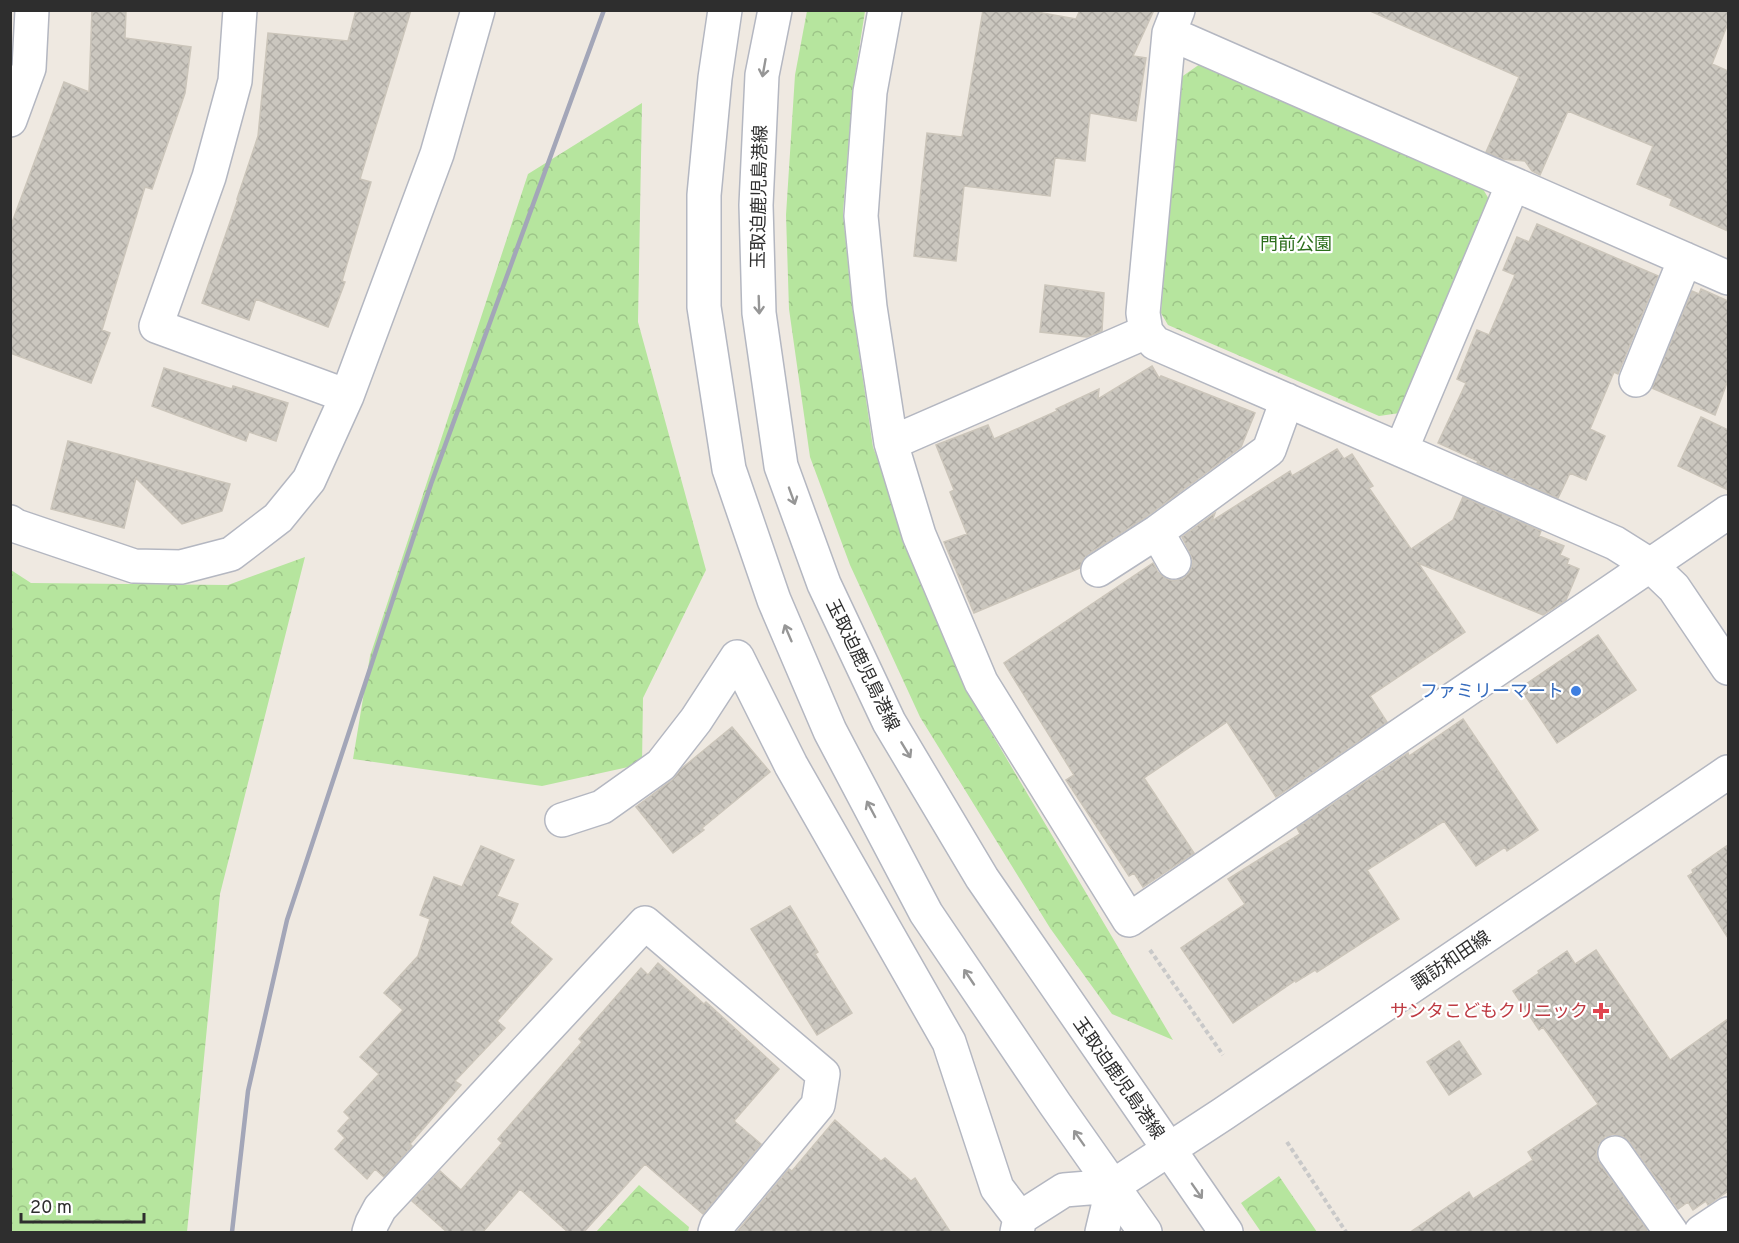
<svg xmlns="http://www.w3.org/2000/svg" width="1739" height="1243" font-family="Overpass,'Noto Sans JP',sans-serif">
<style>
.forest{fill:url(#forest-crowns)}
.building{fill:url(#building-cross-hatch);stroke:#cbc5ba;stroke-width:1.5}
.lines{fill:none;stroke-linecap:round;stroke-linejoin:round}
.minor-casing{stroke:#b4b7c1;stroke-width:36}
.tertiary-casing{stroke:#b4b7c1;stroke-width:36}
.secondary-casing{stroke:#b4b7c1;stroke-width:36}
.path{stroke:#c9c9c9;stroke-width:4;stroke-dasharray:4.5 3;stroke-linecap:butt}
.minor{stroke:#fff;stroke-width:33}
.tertiary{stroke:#fff;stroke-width:33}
.secondary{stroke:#fff;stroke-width:33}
.rail{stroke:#a3a6b8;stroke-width:4.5}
.oneway{stroke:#969696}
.shop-dot{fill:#3f7fe0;stroke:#fff;stroke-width:2}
.health-dot{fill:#e0444e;stroke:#fff;stroke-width:2}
.labels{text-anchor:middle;stroke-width:4.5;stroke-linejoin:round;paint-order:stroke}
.street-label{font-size:18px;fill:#2e2e2e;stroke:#fff}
.park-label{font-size:18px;fill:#2c6e1b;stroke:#fff}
.shop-label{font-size:18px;fill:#366cbe;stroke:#fff;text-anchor:end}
.health-label{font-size:18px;fill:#be3a42;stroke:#fff;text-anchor:end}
</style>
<defs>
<pattern id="forest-crowns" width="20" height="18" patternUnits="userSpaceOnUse" patternTransform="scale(1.5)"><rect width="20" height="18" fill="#b6e59e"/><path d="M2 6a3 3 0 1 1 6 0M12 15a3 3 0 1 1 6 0" fill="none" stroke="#9dc588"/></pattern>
<pattern id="building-cross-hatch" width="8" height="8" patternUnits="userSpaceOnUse" patternTransform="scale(1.5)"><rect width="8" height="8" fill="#cbc7bf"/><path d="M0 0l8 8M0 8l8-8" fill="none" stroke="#afaba4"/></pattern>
</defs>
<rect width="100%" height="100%" fill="#efe9e1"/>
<path class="forest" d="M807 11H865L853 88 843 213 852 305 873 447 966 690 1173 1040 1112 1014 1050 928 920 717 850 565 810 457 789 309 786 215 795 75Z
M1200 64 1483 189 1490 201 1400 413 1379 416 1168 325 1161 313 1180 78Z
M642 103 638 322 706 570 643 698 642 764 542 786 353 759 370 656 528 174Z
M305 557 220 894 187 1232H11V570L31 583 228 585Z
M1279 1176 1317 1232H1261L1241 1203Z
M639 1185 689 1227 688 1232H596Z"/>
<path class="building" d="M92 10H126L125 38 191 47 185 93 152 189 145 187 102 330 110 333 91 383 10 353V228L64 82 89 92Z
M356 10H411L360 179 371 182 342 281 345 282 328 327 256 299 249 320 202 303 238 199H237L258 136 268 33 348 41Z
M983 10H1026L1076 19 1080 10H1154L1133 56 1146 58 1136 121 1090 113 1085 161 1055 158 1050 196 964 186 956 261 914 256 927 133 962 137Z
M1368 10H1728V23L1712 64 1728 71V231L1670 205 1672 199 1637 184 1653 146 1568 111 1540 175 1532 171 1525 161 1502 159 1486 152 1519 77Z
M1537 224 1658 276 1618 374 1614 372 1590 429 1605 436 1586 480 1570 473 1558 498 1477 463 1478 461 1438 443 1466 383 1457 379 1477 330 1489 335 1515 275 1503 270 1517 237 1529 242Z
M1045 285 1104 293 1102 331 1087 337 1040 332Z
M1701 289 1728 301V380L1715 415 1652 388 1692 291 1699 294Z
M1152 366 1159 378 1161 376 1255 413 1241 447 1146 517 1088 554 1082 561 1080 568 974 613 944 542 967 534 950 492 954 490 936 445 988 425 994 439 1057 411 1056 409 1099 389 1098 399Z
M164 368 232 389 233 386 288 403 276 441 249 432 246 441 152 406Z
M1701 417 1728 430V490L1678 466Z
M68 441 230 484 222 511 182 524 136 478 124 528 51 509Z
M1337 449 1344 459 1352 454 1373 486 1369 488 1411 549 1453 520 1463 497 1541 531 1539 536 1564 546 1560 555 1569 559 1567 564 1579 569 1566 600 1543 615 1418 563 1465 632 1370 696 1387 722 1276 797 1227 722 1144 778 1194 853 1143 887 1134 873 1129 876 1066 780 1074 775 1004 663 1153 563 1158 572 1165 578 1174 581 1184 578 1190 571 1193 562 1190 553 1182 537 1215 513 1212 521 1290 471 1292 476Z
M1598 635 1636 690 1557 743 1520 688Z
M1463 719 1538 830 1507 851 1505 847 1476 866 1444 821 1367 870 1399 919 1317 972 1315 970 1296 982V980L1233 1023 1181 948 1245 904 1228 879 1300 834 1297 828 1408 753 1409 756Z
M732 727 770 772 702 828 704 830 673 853 636 807 672 780 681 769Z
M1728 845V938L1688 876 1693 873 1692 870Z
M481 846 514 860 497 896 518 904 510 923 552 959 497 1021 505 1028 455 1081 461 1085 410 1144 412 1146 384 1177 375 1169 367 1179 335 1149 345 1138 338 1131 350 1118 344 1112 379 1074 360 1057 403 1010 384 993 418 956 430 919 420 915 434 877 462 887Z
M790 906 818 952 815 954 852 1013 817 1035 751 929Z
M1596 950 1670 1060 1728 1019V1191L1708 1205 1706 1201 1693 1210 1688 1202 1678 1209 1630 1142 1622 1136 1613 1134 1605 1137 1598 1145 1596 1155 1600 1164 1647 1230 1643 1233H1409L1469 1192 1473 1199 1533 1160 1528 1152 1598 1104 1543 1027 1539 1030 1513 991 1539 973 1538 971 1567 951 1575 964Z
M658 963 704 1004 706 1002 779 1069 734 1121 761 1144 703 1214 645 1164 583 1233H569L520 1189 482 1233H448L412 1201 440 1171 461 1190 502 1143 498 1139 582 1042 579 1039 641 968 648 975Z
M1459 1041 1481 1074 1449 1095 1427 1062Z
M835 1120 881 1161 885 1158 911 1181 915 1178 951 1233H736L789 1169 792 1171Z"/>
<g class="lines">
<g class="minor-casing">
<path id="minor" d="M240 10 235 81 209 177 156 326 347 396
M885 10 870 92 861 216 870 307 891 443 919 535 981 682 1129 920 1728 512
M1178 10 1169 33 1143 313 1146 332 1155 343 1615 543 1650 565 1674 588 1728 668
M1169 33 1728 278
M10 120 29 68 32 10
M1636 380 1685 259
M891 443 1146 332
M1401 450 1513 184
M10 522 16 526 134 566 181 567 231 554 278 518 309 480 347 396 437 154 478 10
M1157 532 1174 562
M1098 570 1157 532 1269 450 1287 400
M562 820 602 807 661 765 696 720 737 657 791 765 949 1042 997 1188 1020 1218
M1615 1153 1671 1232
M369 1232 372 1223 380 1208 645 923 823 1074 818 1105 717 1226 715 1232
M1017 1232 1020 1218 1064 1190 1113 1186 1102 1232
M1701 1232 1728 1214"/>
</g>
<g class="tertiary-casing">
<path id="tertiary" d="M1113 1186 1223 1114 1728 772"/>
</g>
<g class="secondary-casing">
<path id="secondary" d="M725 10 715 78 704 195V307L729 469 774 600 830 731 926 913 1055 1104 1145 1232
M775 10 762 75 756 205 759 313 781 466 824 584 889 722 982 878 1226 1232"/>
</g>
<path class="path" d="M1150 950 1223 1055
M1287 1142 1346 1232"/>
<use href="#minor" class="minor"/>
<use href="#tertiary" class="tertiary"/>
<use href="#secondary" class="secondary"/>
<path class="rail" d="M232 1232 248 1091 287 920 431 484 604 10"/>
</g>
<defs><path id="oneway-shaft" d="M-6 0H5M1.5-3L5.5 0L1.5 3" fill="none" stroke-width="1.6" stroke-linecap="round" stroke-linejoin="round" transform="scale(1.5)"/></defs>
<g class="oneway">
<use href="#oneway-shaft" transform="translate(764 68) rotate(100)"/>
<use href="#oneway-shaft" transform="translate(759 305) rotate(88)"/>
<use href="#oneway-shaft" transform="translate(792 496) rotate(70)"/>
<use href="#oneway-shaft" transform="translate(788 633) rotate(-113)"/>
<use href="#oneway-shaft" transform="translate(906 750) rotate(59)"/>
<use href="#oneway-shaft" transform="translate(871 809) rotate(-118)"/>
<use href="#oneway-shaft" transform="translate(969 977) rotate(-124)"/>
<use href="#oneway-shaft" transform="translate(1079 1138) rotate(-125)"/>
<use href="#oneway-shaft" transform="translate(1197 1191) rotate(55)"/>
</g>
<circle class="shop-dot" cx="1576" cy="691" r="6"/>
<path class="health-dot" d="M1598 1002h6v6h6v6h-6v6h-6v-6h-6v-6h6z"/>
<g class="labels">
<g class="street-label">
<text transform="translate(759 197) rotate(-89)" y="6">玉取迫鹿児島港線</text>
<text transform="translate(863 665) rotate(64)" y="6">玉取迫鹿児島港線</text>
<text transform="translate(1451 960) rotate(-34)" y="6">諏訪和田線</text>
<text transform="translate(1119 1078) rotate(55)" y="6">玉取迫鹿児島港線</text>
</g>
<g class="park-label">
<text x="1296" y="250">門前公園</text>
</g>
<g class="shop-label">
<text x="1564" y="697">ファミリーマート</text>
</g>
<g class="health-label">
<text x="1588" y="1017">サンタこどもクリニック</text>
</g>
</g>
<rect width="1739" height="1243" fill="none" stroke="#2e2e2e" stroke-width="24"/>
<path d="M21 1213v9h123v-9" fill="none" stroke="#2e2e2e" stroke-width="3"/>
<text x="30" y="1213" font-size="18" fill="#2e2e2e" stroke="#ffffff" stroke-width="4.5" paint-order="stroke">20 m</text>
</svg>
